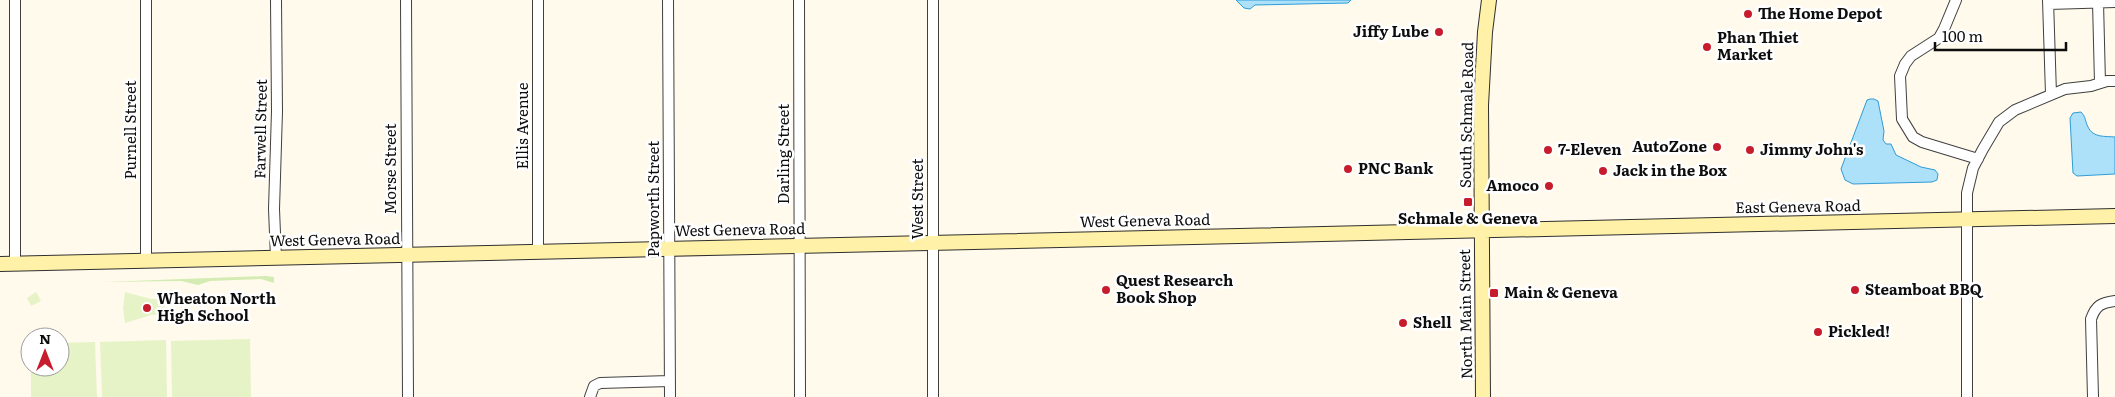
<svg xmlns="http://www.w3.org/2000/svg" width="2115" height="397" font-family="Literata,serif">
<style>
.green{fill:#d4ecb3}
.pitch{fill:#e5f3c6}
.water{fill:#ade1fa;stroke:#2f9cd6}
.lines{fill:none;stroke-linecap:round;stroke-linejoin:round}
.street-casing{stroke:#404040;stroke-width:12}
.secondary-casing{stroke:#2f2f2f;stroke-width:16}
.street{stroke:#fff;stroke-width:10}
.secondary{stroke:#fff1a7;stroke-width:14}
.poi-dot{fill:#c61c2c;stroke:#fff;stroke-width:2}
.labels{text-anchor:middle;stroke-width:5;stroke-linejoin:round;paint-order:stroke}
.poi-label{font-size:15px;font-weight:bold;fill:#0d0d0d;stroke:#fff;text-anchor:start}
.street-label{font-size:15px;fill:#0d0d0d;stroke:#fff}
</style>
<rect width="100%" height="100%" fill="#fffaec"/>
<path class="green" d="M266 276 274 277V283L261 279 210 281 198 285 181 281 103 282Z"/>
<path class="pitch" d="M36 292 41 301 31 306 27 298Z
M125 292 151 299H165V314L151 315 125 323 123 308Z
M250 339 251 397H172L171 341Z
M166 340 167 397H102L100 342Z
M95 342 97 397H31V367H60V343Z"/>
<path class="water" d="M1236 0H1351L1348 3 1255 5 1250 9 1244 8Z
M1870 99H1874L1878 101 1884 131 1883 140 1886 144H1891L1896 155 1921 167 1935 170 1938 174 1937 180 1932 182 1853 184 1845 180 1841 169 1867 100Z
M2081 112C2086 117 2085 121 2088 127 2093 138 2105 136 2115 137V174L2077 176 2073 173 2070 118 2073 113Z"/>
<g class="lines">
<g class="street-casing">
<path id="street" d="M15 0V263
M146 0V260
M276 0 277 111 274 209 276 258
M406 0 408 397
M668 0 670 397
M799 0 800 397
M933 0V397
M1956 0 1944 29 1939 38 1911 56 1905 64 1900 76 1902 119 1913 137 1922 142 1978 159
M2048 0 2051 94
M2098 2 2100 83
M2049 4 2115 2
M538 252V0
M590 397 594 386 600 383 670 381
M1967 397V193L1973 168 1983 149 1999 122 2015 110 2065 89 2091 86 2107 81H2115
M2093 397 2091 319C2096 305 2101 303 2115 301"/>
</g>
<g class="secondary-casing">
<path id="secondary" d="M0 264 2115 216
M1483 397 1481 105 1485 32 1489 0"/>
</g>
<use href="#street" class="street"/>
<use href="#secondary" class="secondary"/>
</g>
<g class="poi-dot">
<circle cx="1748" cy="14" r="5"/>
<circle cx="1439" cy="32" r="5"/>
<circle cx="1707" cy="47" r="5"/>
<circle cx="1717" cy="147" r="5"/>
<circle cx="1548" cy="150" r="5"/>
<circle cx="1750" cy="150" r="5"/>
<circle cx="1348" cy="169" r="5"/>
<circle cx="1603" cy="171" r="5"/>
<circle cx="1549" cy="186" r="5"/>
<rect x="1463" y="197" width="10" height="10" rx="2.5"/>
<circle cx="1106" cy="290" r="5"/>
<circle cx="1855" cy="290" r="5"/>
<rect x="1489" y="288" width="10" height="10" rx="2.5"/>
<circle cx="147" cy="308" r="5"/>
<circle cx="1403" cy="323" r="5"/>
<circle cx="1818" cy="332" r="5"/>
</g>
<g class="labels">
<g class="poi-label">
<text x="1758" y="19">The Home Depot</text>
<text x="1429" y="37" text-anchor="end">Jiffy Lube</text>
<text x="1717" y="43">Phan Thiet<tspan x="1717" dy="17">Market</tspan></text>
<text x="1707" y="152" text-anchor="end">AutoZone</text>
<text x="1558" y="155">7-Eleven</text>
<text x="1760" y="155">Jimmy John's</text>
<text x="1358" y="174">PNC Bank</text>
<text x="1613" y="176">Jack in the Box</text>
<text x="1539" y="191" text-anchor="end">Amoco</text>
<text x="1468" y="224" text-anchor="middle">Schmale &amp; Geneva</text>
<text x="1116" y="286">Quest Research<tspan x="1116" dy="17">Book Shop</tspan></text>
<text x="1865" y="295">Steamboat BBQ</text>
<text x="1504" y="298">Main &amp; Geneva</text>
<text x="157" y="304">Wheaton North<tspan x="157" dy="17">High School</tspan></text>
<text x="1413" y="328">Shell</text>
<text x="1828" y="337">Pickled!</text>
</g>
<g class="street-label">
<text transform="translate(1467 115) rotate(-89)" y="5">South Schmale Road</text>
<text transform="translate(523 126) rotate(-90)" y="5">Ellis Avenue</text>
<text transform="translate(261 129) rotate(-89)" y="5">Farwell Street</text>
<text transform="translate(131 130) rotate(-90)" y="5">Purnell Street</text>
<text transform="translate(784 154) rotate(-90)" y="5">Darling Street</text>
<text transform="translate(391 169) rotate(-90)" y="5">Morse Street</text>
<text transform="translate(654 199) rotate(-90)" y="5">Papworth Street</text>
<text transform="translate(918 199) rotate(-90)" y="5">West Street</text>
<text transform="translate(1798 207) rotate(-1)" y="5">East Geneva Road</text>
<text transform="translate(1145 221) rotate(-1)" y="5">West Geneva Road</text>
<text transform="translate(740 230) rotate(-1)" y="5">West Geneva Road</text>
<text transform="translate(335 240) rotate(-1)" y="5">West Geneva Road</text>
<text transform="translate(1466 314) rotate(-91)" y="5">North Main Street</text>
</g>
</g>
<g transform="translate(45 352)"><circle r="24" fill="#ffffff" stroke="#9e9e9e"/>
<path d="M0-4L9 19L0 12L-9 19Z" fill="#c61c2c"/>
<text y="-8" font-size="14" font-weight="bold" text-anchor="middle" fill="#0d0d0d">N</text>
</g>
<path d="M1935 42v8h131v-8" fill="none" stroke="#0d0d0d" stroke-width="2.5"/>
<text x="1942" y="42" font-size="15" fill="#0d0d0d" stroke="#ffffff" stroke-width="4" paint-order="stroke">100 m</text>
</svg>
